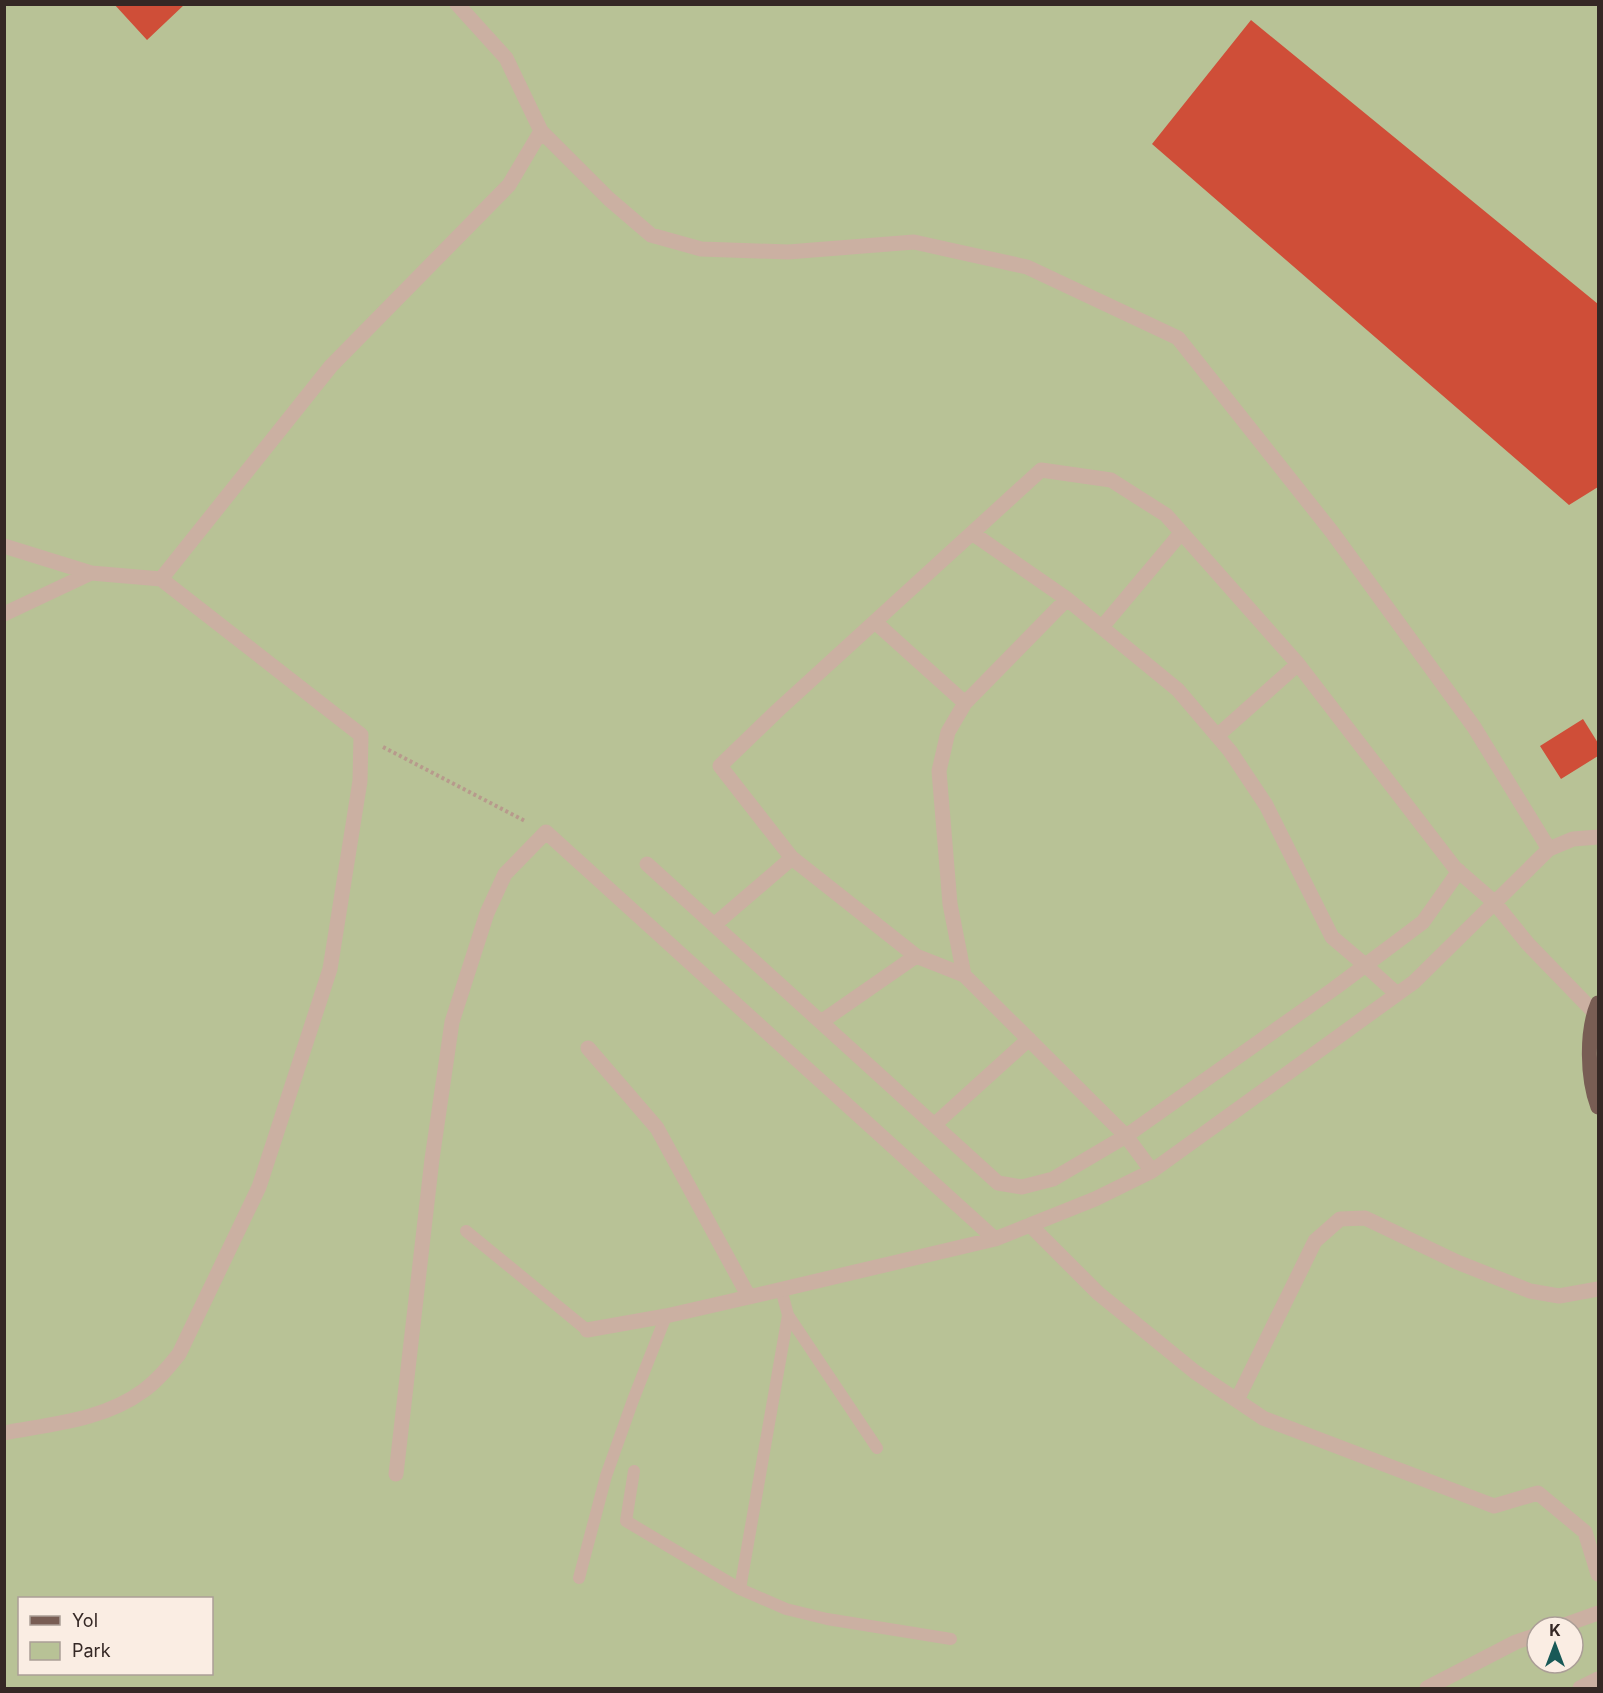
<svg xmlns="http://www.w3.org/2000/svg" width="1603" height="1693" font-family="Inter,sans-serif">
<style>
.green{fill:#b8c296;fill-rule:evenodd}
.building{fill:#cf4e38}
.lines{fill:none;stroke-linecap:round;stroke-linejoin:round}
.path{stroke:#b79a8c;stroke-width:4;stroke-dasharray:3 3;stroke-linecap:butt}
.service{stroke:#cbb0a2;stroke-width:12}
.minor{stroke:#cbb0a2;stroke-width:15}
.primary{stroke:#785d54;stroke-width:15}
</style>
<rect width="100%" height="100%" fill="#f3e2d6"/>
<path class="green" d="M5 5H1598V1688H5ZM20 1598H212V1674H20ZM1537 1627H1573V1663H1537Z"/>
<path class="building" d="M114 4H185L147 40Z
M1251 20 1598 304V487L1569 505 1152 144Z
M1583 719 1598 743V756L1561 779 1540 746Z"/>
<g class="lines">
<path class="path" d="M383 747 525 821"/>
<path class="service" d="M466 1231 587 1330
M781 1289 788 1315 877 1448
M634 1471 626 1521 740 1589 786 1609 827 1619 951 1639
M579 1578 606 1476 633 1400 666 1316
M740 1589 788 1315"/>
<path class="minor" d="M457 4 506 58 541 131 609 199 651 235 701 249 788 252 914 242 1027 267 1178 338 1332 532 1474 727 1549 849
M972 533 1067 599 1178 690 1230 751 1266 805 1332 937 1365 965 1397 994
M4 546 91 573
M4 614 91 573 161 579
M875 622 965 703
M1102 627 1181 533
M1217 736 1298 664
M647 864 998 1183 1022 1187 1053 1179 1126 1136 1335 988 1423 922 1459 871
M714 925 792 858
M964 975 950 904 939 771 948 732 965 703 1067 599
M821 1022 916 956
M588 1048 657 1128 749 1297 995 1239 1095 1199 1152 1171 1414 982 1549 849 1573 839 1598 837
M934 1125 1029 1039
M1152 1171 1126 1136 964 975 916 956 792 858 720 766 777 711 1041 470 1111 480 1166 515 1298 664 1455 868 1494 902 1528 944 1594 1012
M1030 1225 1098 1293 1195 1372 1263 1418 1494 1506 1538 1493 1585 1532 1598 1574
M587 1330 666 1316 749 1297
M1237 1400 1315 1241 1340 1219 1365 1218 1457 1262 1530 1291 1559 1296 1598 1289
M4 1433C51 1424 104 1420 143 1391 157 1381 168 1368 179 1354L259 1187 330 969 360 781 361 735 161 579 331 366 509 185 541 131
M396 1474 432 1159 452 1022 487 913 505 874 546 832 995 1239
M1559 1627 1598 1613
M1427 1688 1516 1642 1537 1635
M1580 1688 1598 1679"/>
<path class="primary" d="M1598 1003C1586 1031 1587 1078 1598 1107"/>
</g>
<rect width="1603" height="1693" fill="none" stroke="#352825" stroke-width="12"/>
<rect x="18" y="1597" width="195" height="78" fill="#faede3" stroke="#ab9e97" stroke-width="1.5"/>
<rect x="30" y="1616" width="30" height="9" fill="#785d54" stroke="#ab9e97" stroke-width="1.5"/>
<text x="72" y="1627" font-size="18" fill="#352825">Yol</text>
<rect x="30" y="1642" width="30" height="18" fill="#b8c296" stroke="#ab9e97" stroke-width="1.5"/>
<text x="72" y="1657" font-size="18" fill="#352825">Park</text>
<g transform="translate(1555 1645)"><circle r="28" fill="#faede3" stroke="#ab9e97" stroke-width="1.5"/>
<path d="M0-4.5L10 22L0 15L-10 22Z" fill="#185957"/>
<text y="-9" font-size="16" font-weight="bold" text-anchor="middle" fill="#352825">K</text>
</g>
</svg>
